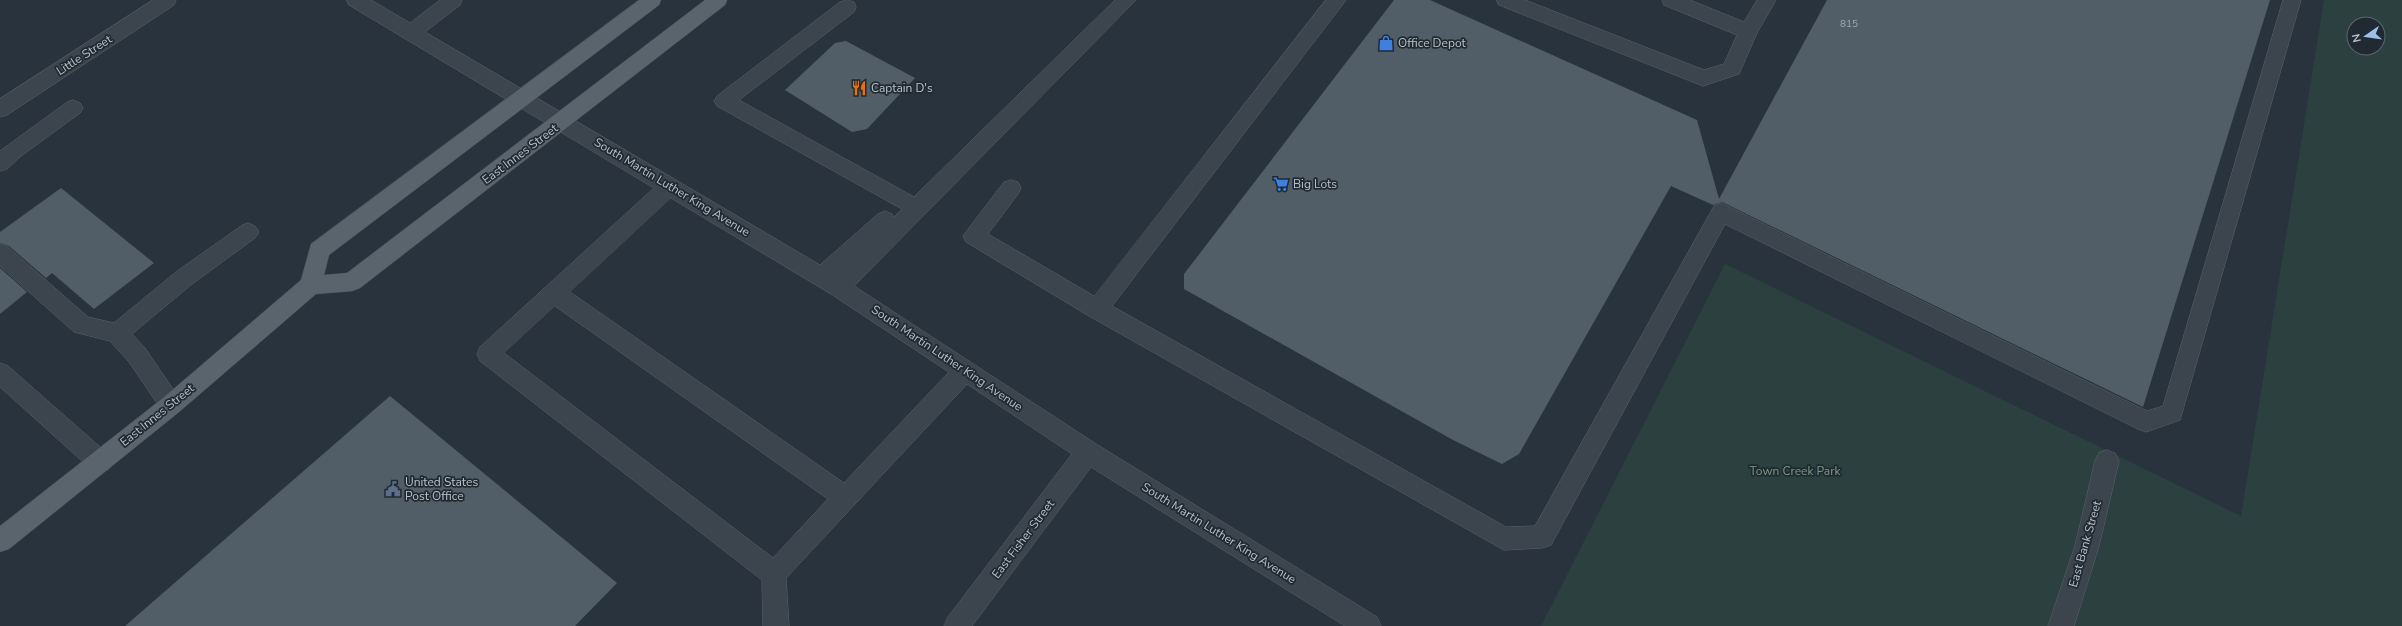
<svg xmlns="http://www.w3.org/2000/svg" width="2402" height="626" font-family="'Nunito Sans',sans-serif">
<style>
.green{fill:#2b403f;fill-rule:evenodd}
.building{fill:#525e67}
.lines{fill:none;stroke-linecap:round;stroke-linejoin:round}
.minor-casing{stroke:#5a636b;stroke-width:1}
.major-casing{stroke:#454e56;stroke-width:1}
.minor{fill:#3c454d;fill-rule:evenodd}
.major{fill:#5a646d;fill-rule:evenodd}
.labels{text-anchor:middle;stroke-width:3.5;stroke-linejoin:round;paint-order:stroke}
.number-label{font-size:10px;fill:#9ea8b0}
.poi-label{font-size:12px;fill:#b8c0c8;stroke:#212a32;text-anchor:start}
.street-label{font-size:12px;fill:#b8c0c8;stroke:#212a32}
.park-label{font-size:12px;fill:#799b7e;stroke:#212a32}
</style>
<rect width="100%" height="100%" fill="#28333d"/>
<path class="green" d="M2324 0H2402V626H1541L1725 264 2241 516ZM2354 24H2378V48H2354Z"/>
<path class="building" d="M1394 0H1430L1697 120 1719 199 1827 0H2270L2143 407 1722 202 1713 205 1671 186 1519 454 1502 464 1453 440 1184 289V274Z
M846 41 915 78 867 129 852 132 785 90 835 43Z
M61 188 154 263 94 309 52 273 46 278 9 246 0 243V232Z
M0 268 27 292 0 314Z
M390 396 617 583 575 626H125Z"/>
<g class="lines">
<g class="minor-casing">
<path id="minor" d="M153 0H176L174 5 7 115 0 117V99Z
M347 0H371L410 23 440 0H462L460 5 425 32 820 265 878 214 885 211 892 214 894 217 902 209 717 106 714 101 717 96 840 2 847 0 854 2 856 7 854 12 739 100 914 197 1115 0H1136L854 286 1096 444 1377 617 1381 626H1345L1091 467 972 626H944L948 617 1072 454 967 384 786 578 789 626H763L762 580 480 361 477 354 480 347 654 188 349 5ZM671 198 831 294 949 372 844 483 570 292ZM555 306 828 499 773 558 504 353Z
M1326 0H1346L1112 306 1506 527 1535 526 1714 206 1721 203 2147 411 2163 406 2283 0H2301L2180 420 2146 432 2138 429 1725 224 1551 545 1542 548 1504 550 1089 316 966 242 963 236 1004 182 1011 180 1018 182 1021 188 1018 194 988 234 1094 296Z
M1497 0H1525L1704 70 1724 64 1737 35 1664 5 1662 0H1690L1744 22 1757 0H1776L1757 33 1739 74 1703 86 1499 5Z
M73 100 80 103 83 108 80 113 21 156 7 169 0 171V151L66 103Z
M248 223 255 226 259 232 255 238 192 284 132 334 145 348 179 398 182 405 179 412 171 415 163 412 129 362 110 341 74 332 0 266V244L8 247 88 317 114 323 176 272 241 226Z
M0 363 8 366 108 454 112 462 108 470 100 473 92 470 0 387Z
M2107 450 2115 453 2119 461 2099 546 2074 626H2048L2075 546 2095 461 2099 453Z"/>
</g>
<g class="major-casing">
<path id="major" d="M639 0H661L659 5 329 255 324 275 347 273 705 0H727L725 5 360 288 352 291 316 294 179 412 9 549 0 552V526L163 398 301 280 311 244Z"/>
</g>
<use href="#minor" class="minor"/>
<use href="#major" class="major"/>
</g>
<defs>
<g id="shop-bare" transform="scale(1.2)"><path d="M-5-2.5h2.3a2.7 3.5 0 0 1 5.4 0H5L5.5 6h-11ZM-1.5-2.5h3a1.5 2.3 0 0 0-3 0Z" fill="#3f7fe0" stroke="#212a32" stroke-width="2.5" paint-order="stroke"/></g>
<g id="restaurant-bare" transform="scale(1.2)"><path d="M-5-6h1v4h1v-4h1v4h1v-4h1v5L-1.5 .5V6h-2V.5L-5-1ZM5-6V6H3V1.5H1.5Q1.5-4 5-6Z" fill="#e8710a" stroke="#212a32" stroke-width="2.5" paint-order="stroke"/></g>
<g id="supermarket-bare" transform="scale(1.2)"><path d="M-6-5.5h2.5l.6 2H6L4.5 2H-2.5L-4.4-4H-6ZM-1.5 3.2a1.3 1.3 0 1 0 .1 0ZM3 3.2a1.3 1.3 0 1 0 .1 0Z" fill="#3f7fe0" stroke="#212a32" stroke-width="2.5" paint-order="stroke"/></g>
<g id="civic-bare" transform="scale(1.2)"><path d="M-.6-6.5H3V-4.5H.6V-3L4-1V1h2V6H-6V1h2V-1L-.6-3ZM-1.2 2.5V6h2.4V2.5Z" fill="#5c6f8a" stroke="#212a32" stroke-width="2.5" paint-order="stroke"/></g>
</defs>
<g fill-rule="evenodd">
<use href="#shop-bare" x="1386" y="43"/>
<use href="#restaurant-bare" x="859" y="88"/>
<use href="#supermarket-bare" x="1281" y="184"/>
<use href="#civic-bare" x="393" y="489"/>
</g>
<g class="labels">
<g class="number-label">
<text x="1849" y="27">815</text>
</g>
<g class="poi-label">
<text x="1398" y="47">Office Depot</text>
<text x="871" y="92">Captain D's</text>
<text x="1293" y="188">Big Lots</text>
<text x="405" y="486">United States<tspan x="405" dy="14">Post Office</tspan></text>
</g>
<g class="street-label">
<text transform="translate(84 55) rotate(-33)" y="4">Little Street</text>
<text transform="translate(520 154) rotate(-37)" y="4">East Innes Street</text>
<text transform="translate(672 187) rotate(31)" y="4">South Martin Luther King Avenue</text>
<text transform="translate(947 358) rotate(34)" y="4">South Martin Luther King Avenue</text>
<text transform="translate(157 415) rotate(-39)" y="4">East Innes Street</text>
<text transform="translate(1219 533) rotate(32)" y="4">South Martin Luther King Avenue</text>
<text transform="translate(1023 539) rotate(-53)" y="4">East Fisher Street</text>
<text transform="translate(2085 544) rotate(-74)" y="4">East Bank Street</text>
</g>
<g class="park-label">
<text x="1795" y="475">Town Creek Park</text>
</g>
</g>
<g transform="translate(2366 36) rotate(257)"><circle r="19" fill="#212a32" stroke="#5d666e"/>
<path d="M0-3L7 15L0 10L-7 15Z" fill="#9ac1ec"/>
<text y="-6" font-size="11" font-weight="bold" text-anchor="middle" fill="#b8c0c8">N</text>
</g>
</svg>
